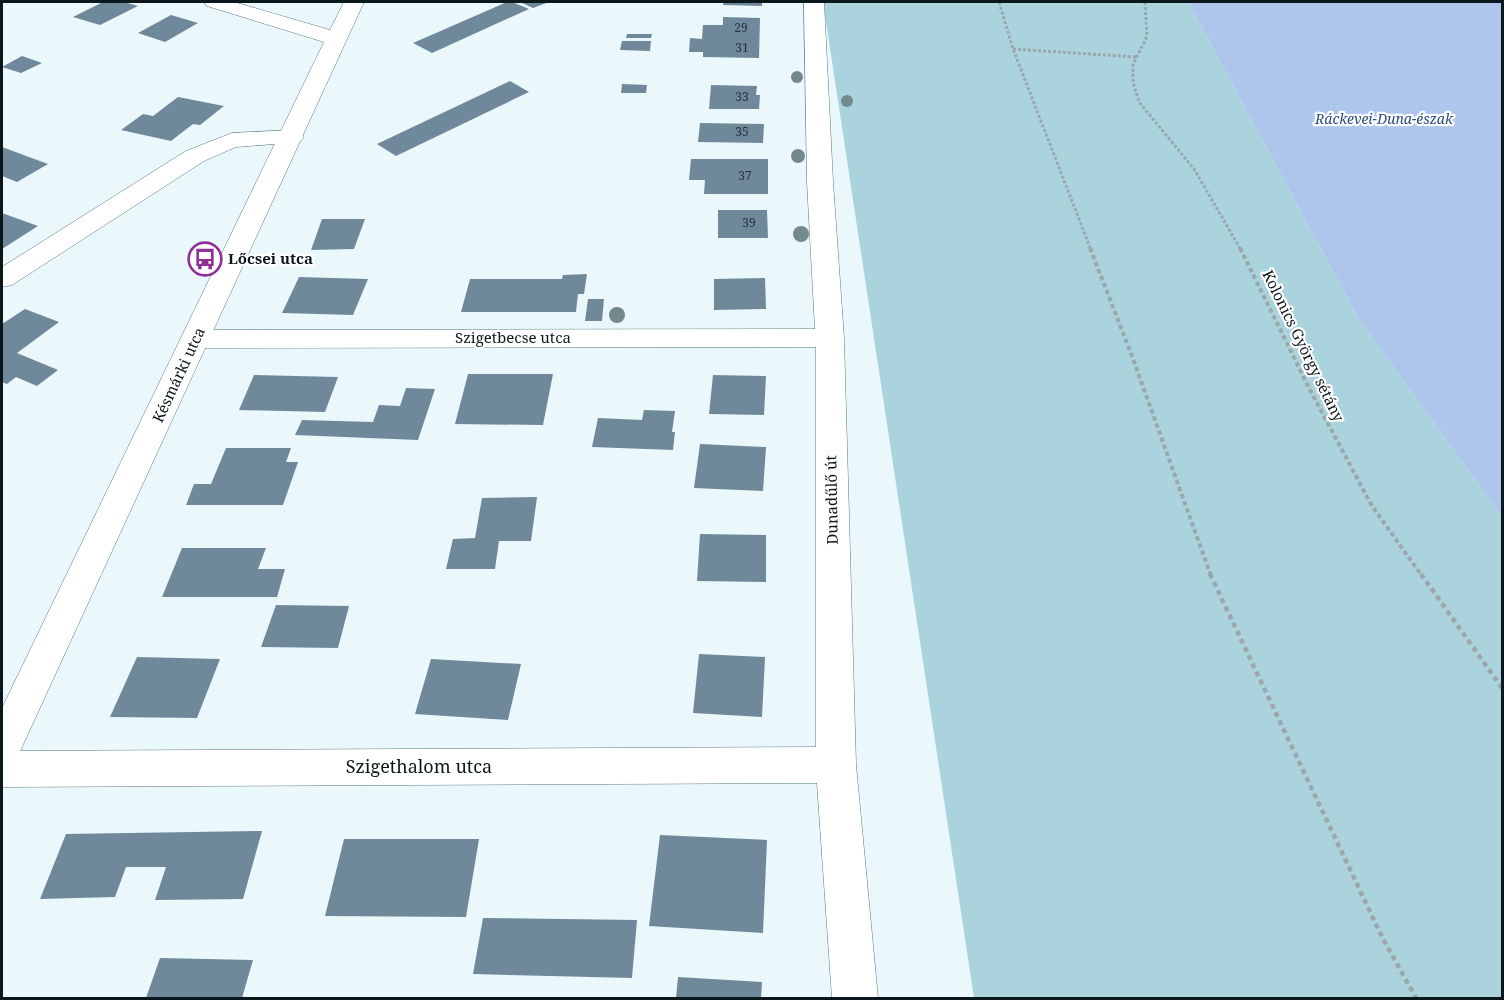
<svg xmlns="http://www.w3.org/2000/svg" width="1504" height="1000" font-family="'Noto Serif',serif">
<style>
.green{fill:#aad3dd}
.water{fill:#aec6ec}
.building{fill:#6f899a}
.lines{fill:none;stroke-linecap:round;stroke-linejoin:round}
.minor-casing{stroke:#597981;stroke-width:1}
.tertiary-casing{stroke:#597981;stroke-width:1}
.path-far2{stroke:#9aa8ac;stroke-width:3;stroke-dasharray:3 2;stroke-linecap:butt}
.path-far1{stroke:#9aa8ac;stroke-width:4;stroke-dasharray:4.5 3;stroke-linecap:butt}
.path{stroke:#9aa8ac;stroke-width:4.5;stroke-dasharray:5 4;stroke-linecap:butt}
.minor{fill:#fff;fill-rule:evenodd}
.tertiary{fill:#fff;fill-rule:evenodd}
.tree{fill:#73898e}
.labels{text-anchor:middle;stroke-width:4.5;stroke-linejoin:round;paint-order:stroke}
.number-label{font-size:12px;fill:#24343b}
.far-water-label{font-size:14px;font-style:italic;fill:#2b4a7b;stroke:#fff}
.poi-label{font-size:15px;font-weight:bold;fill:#0b181b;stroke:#fff;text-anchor:start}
.street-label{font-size:15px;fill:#0b181b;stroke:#fff}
.near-street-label{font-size:18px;fill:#0b181b;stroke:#fff}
</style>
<rect width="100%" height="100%" fill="#eaf8fc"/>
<path class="green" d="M823 2H1188L1358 318 1502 517V998H974Z"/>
<path class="water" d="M1188 2H1502V517L1358 318Z"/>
<path class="building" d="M103 2H124L138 6 100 25 73 17Z
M507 2H512L529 9 432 53 413 43Z
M520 2H549L533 8Z
M724 2H762V6L723 5Z
M171 15 198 23 165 42 138 33Z
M723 17 760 18 759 58 703 57V52H689L690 38 702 39 703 25H723Z
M627 34H652L651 38H626Z
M622 41H651L650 51 620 50Z
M22 56 42 63 21 73 2 67Z
M510 81 529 92 396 156 377 144Z
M622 84 647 85 646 93H621Z
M711 85 757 86 756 95H760L759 109H709Z
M178 97 224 106 200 125 193 124 171 141 121 130 143 114 153 116Z
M700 123 764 124 763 143 698 142Z
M2 147 48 164 17 182 2 176Z
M691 159H768V194H704L705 180H689Z
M718 210H767L768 238H718Z
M2 213 38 226 2 249Z
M322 219H365L354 249 311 250Z
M587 274 584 294H578L576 312H461L470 279H562L563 275Z
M299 277 368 279 353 315 282 313Z
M765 278 766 309 714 310V279Z
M588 299H604L602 321H585Z
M25 309 59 322 17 353 58 370 37 386 16 377 7 384 2 382V324Z
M468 374H553L543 425 455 424Z
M254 375 338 377 325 412 239 410Z
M713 375 766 376 764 415 709 414Z
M406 388 435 389 418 440 295 435 302 420 373 422 379 405 400 406Z
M644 410 675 411 672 432H675L673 450 592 447 598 418 642 420Z
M700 444 766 447 763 491 694 488Z
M226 448H291L286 462H298L283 505H186L194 484H211Z
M537 497 531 541H499L495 569H446L453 539 475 538 482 498Z
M700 534 766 535V582L697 581Z
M182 548H266L258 569H285L277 597H162Z
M276 605 349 606 338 648 261 647Z
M699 654 765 657 762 717 693 713Z
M137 657 220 659 197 718 110 717Z
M431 659 521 664 508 720 415 714Z
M262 831 243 899 155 900 166 867H126L115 897 40 899 66 834Z
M660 835 767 840 763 933 649 926Z
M344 839H479L466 917 325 916Z
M483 918 637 920 632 978 473 974Z
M160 958 253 960 242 998H146Z
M678 977 762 982 761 998H676Z"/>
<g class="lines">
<g class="minor-casing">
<path id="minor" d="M804 2H824L833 182 844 338 856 765 878 998H832L817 783 2 787V751L816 747V347L197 348 187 346 183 339 187 332 197 330 815 329 807 182Z
M292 130 300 132 304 137 300 142 236 147 204 161 12 285 2 287V267L186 151 232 133Z"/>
</g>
<g class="tertiary-casing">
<path id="tertiary" d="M204 2H234L330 30 344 2H364L16 760 2 765V708L324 42 207 6Z"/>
</g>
<path class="path-far2" d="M999 2 1013 49 1091 250
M1145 2 1147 36 1133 65V82L1139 102 1194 169 1241 250
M1013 49 1136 57"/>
<path class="path-far1" d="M1090 248 1132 356 1211 576
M1240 248 1310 390 1372 506 1422 576"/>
<path class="path" d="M1210 574 1382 937 1416 998
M1421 574 1502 688"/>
<use href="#minor" class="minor"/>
<use href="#tertiary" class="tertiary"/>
</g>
<g class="tree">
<circle cx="797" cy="77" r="6"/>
<circle cx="847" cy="101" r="6"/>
<circle cx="798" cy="156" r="7"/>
<circle cx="801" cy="234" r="8"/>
<circle cx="617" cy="315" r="8"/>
</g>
<defs>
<g id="bus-ring" transform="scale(1.725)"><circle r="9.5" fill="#fff" stroke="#8f2f97" stroke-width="1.5"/><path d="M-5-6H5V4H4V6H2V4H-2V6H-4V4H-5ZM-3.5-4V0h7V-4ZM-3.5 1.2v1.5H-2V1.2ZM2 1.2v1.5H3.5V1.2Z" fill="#8f2f97"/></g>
</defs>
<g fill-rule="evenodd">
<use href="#bus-ring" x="205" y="259"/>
</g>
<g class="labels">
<g class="number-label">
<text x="741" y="32">29</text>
<text x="742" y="52">31</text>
<text x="742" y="101">33</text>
<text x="742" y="136">35</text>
<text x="745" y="180">37</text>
<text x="749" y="227">39</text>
</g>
<g class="far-water-label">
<text x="1384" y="124">Ráckevei-Duna-észak</text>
</g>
<g class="poi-label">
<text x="228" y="264">Lőcsei utca</text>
</g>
<g class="street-label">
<text x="513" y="343">Szigetbecse utca</text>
<text transform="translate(1303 346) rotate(64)" y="5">Kolonics György sétány</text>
<text transform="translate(179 375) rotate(-65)" y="5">Késmárki utca</text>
<text transform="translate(832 500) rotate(-91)" y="5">Dunadűlő út</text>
</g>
<g class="near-street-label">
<text x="419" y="773">Szigethalom utca</text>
</g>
</g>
<rect width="1504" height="1000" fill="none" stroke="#0b181b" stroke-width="6"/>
</svg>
